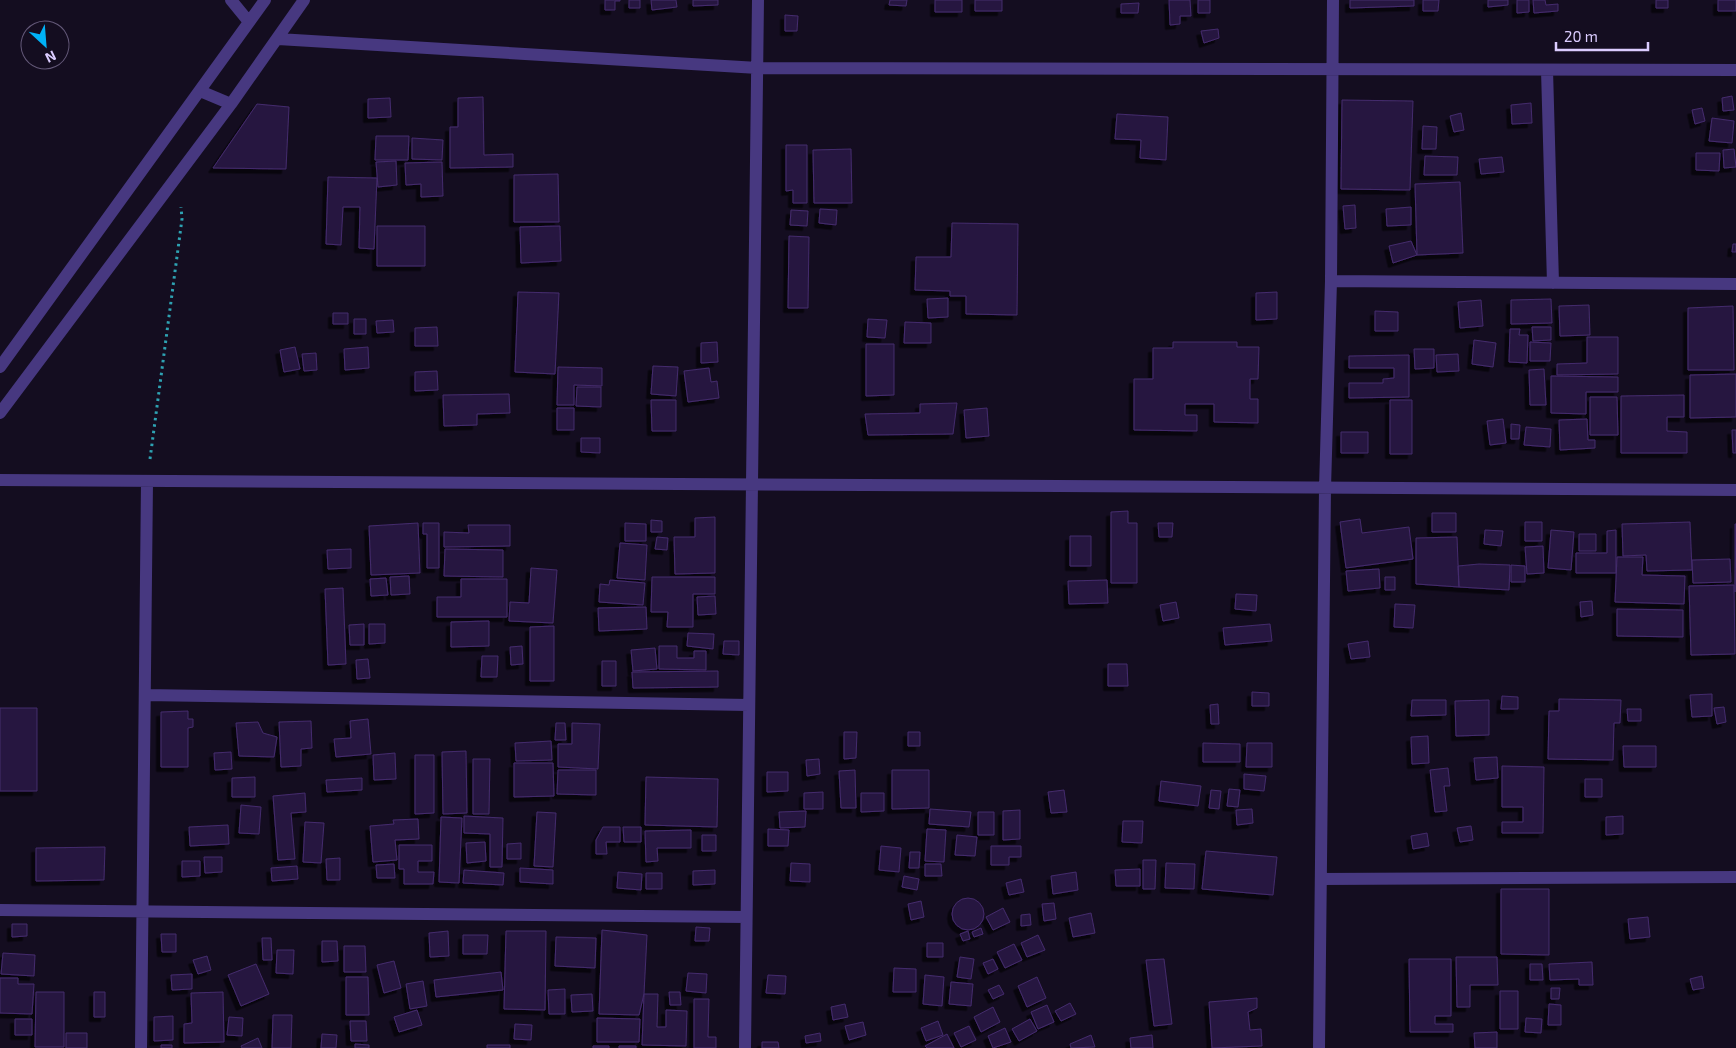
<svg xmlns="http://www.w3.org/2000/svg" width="1736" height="1048" font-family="'Exo 2',sans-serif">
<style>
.building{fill:#281941;stroke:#442b6d;filter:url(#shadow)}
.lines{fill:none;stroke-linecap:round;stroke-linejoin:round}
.path{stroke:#2ea2b2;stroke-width:3;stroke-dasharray:2.5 4;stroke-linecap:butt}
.minor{stroke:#473880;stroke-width:12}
</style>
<defs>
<filter id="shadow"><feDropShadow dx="-4.5" dy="4.5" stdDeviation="0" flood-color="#0009"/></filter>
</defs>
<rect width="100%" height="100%" fill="#140d20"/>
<path class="building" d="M605 0H620V1H615V10H605Z
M629 0H640V8H629Z
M651 0H676L677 7 652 10Z
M693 0H718V5L693 6Z
M890 0H907L906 6 889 5Z
M935 0H962V12H935Z
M975 0H1002V11H975Z
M1169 0H1190L1191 16H1180V24L1170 25Z
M1198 0H1210V13H1198Z
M1350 0H1414V6L1350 8Z
M1423 0H1439L1438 11H1423Z
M1488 0H1508V5L1488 7Z
M1517 0H1529V12L1517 13Z
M1533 0H1545L1546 5 1558 4V11L1534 13Z
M1656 0H1668V8H1656Z
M1718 0H1736V11H1718Z
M1139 3 1138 13H1121V4Z
M785 15 798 16 797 31H785Z
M1218 29 1219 38 1204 43 1201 31Z
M1732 96 1734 110 1723 111 1722 98Z
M483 97 484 155 513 154V167L450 168V127H458V98Z
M390 98 391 117 368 118V99Z
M1342 100 1413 101 1410 190 1341 189Z
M1531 103 1532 123 1512 124 1511 105Z
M257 104 289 107 286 169 213 168Z
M1702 108 1705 121 1695 124 1692 110Z
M1461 113 1464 130 1454 132 1450 116Z
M1117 114 1168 117 1166 160 1140 158 1141 140 1115 139Z
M1712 118 1734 121 1732 143 1709 141Z
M1423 126 1437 127 1436 149H1422Z
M376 136H409L408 160H375Z
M412 138 443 140 442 160 412 159Z
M786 145H807V203H793V190L786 191Z
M851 149 852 203H814L813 150Z
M1734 149 1736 167 1724 168 1723 150Z
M1696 153H1720L1719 171 1696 170Z
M1425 156 1458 157 1457 175H1424Z
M1502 157 1504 172 1481 174 1479 159Z
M396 161 397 185 378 187 376 162Z
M442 162 443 196 421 197V184L406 185 405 163Z
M558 174 559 222H514V175Z
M328 177 377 178 374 249 359 248 360 207H343L341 245 326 244Z
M1460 182 1463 253 1417 255 1415 184Z
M1355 205 1356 228 1345 229 1343 206Z
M1411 207V225L1387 226 1386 209Z
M820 209 837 210 836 225 819 223Z
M791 210 808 211 807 226 790 225Z
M952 223 1018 224 1017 315 966 314V296H950V291L915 290 916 257H951Z
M377 226H425V266H377Z
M560 226 561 261 521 263 520 227Z
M789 236 809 237 808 308H788Z
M1411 241 1417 255 1393 263 1389 246Z
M1733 244H1736V252H1732Z
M518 292 559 293 555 374 515 372Z
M1277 292V319L1256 320V293Z
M948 298V317L928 318 927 299Z
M1551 299 1552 323 1511 324V300Z
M1481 300 1483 326 1460 328 1458 302Z
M1589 305 1590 335 1560 336 1559 306Z
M1733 306 1734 370H1688V308Z
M1375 311 1398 312V331H1375Z
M333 313H348V324H333Z
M354 319H366V334H354Z
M868 319 887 320 885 338 867 337Z
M393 320 394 332 377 333 376 321Z
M905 322 931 323V343H904Z
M437 327 438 346H415V328Z
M1532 327H1551V340L1533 341Z
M1510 329H1520L1519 335H1528L1527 363 1509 362Z
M1587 337H1618V374L1557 375V364L1587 363Z
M1474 340 1496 343 1493 367 1472 364Z
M717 342 718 362 701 363V343Z
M1173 342H1237V347H1259L1258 379H1250V399H1258V423L1214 422V404H1185V415H1197V431L1134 430V379H1153V348H1173Z
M1530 342 1551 343 1550 361H1530Z
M866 344H894V395L866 396Z
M295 347 300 369 284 372 280 350Z
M368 347 369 368 345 370 344 349Z
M1414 349H1434V368L1415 369Z
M316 353 317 370 304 371 302 354Z
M1458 354 1459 371 1437 372 1436 355Z
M1409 355V397L1349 398V383H1383V379L1394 378V368H1349V356Z
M653 366 678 367 676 396 651 394Z
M558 367 602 368V386L574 385V405H557Z
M709 368 711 382 717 381 719 398 688 402 684 371Z
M1544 369 1546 405H1530L1529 370Z
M437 371 438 390 415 391V372Z
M1736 374V417L1690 418V375Z
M1551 376 1618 377V392H1586V414L1551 413Z
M577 387H601V407L576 406Z
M509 394 510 413 477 414V425L444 426 443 395Z
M1684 395V417H1667V431L1687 432V453H1621V396Z
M1590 397H1617L1618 435H1590Z
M651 400H676V431H652Z
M1390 400H1412V454H1390Z
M957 403 953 434 868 435 865 414 920 413V404Z
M557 408H574V430H557Z
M987 408 989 436 966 438 964 410Z
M1503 419 1506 443 1490 445 1487 421Z
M1587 419 1588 440H1595V448L1560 450 1559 420Z
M1511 424 1520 425 1519 439H1511Z
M1526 427 1551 429 1550 447 1524 445Z
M1732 430H1736V453H1733Z
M1341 432H1368V453H1341Z
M581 438H600V453L581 452Z
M1128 511V523H1137V583H1111V512Z
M1432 513H1456V532H1432Z
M715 517V573L675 574 674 537H695V518Z
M1360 519 1362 533 1409 527 1413 559 1346 568 1340 522Z
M651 520 662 521V532H651Z
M1525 522H1542V541H1525Z
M1690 522 1692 570 1647 571 1646 555 1623 556 1622 524Z
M418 523 420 573 371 575 369 526Z
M423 523H439V568H427V534H423Z
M625 523 646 524V541H625Z
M1158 523H1173L1172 537H1159Z
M1735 524H1736L1735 592Z
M468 525H510V546L444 547V532L469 533Z
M1485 530 1503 531 1501 546 1484 544Z
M1551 530 1574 532 1571 570 1548 568Z
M1616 530V573H1576V553H1607V531Z
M1579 534H1596V551H1579Z
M1070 536H1091V566H1070Z
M657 537 668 538 667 550 655 549Z
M1457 537 1459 587 1416 584V538Z
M620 543 647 545 645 580 617 578Z
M1543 546 1544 573 1527 574 1525 547Z
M351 549V568L328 569 327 550Z
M445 549 503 550V577L444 576Z
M1617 557H1643L1642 575 1685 576 1684 604 1615 602Z
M1730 559 1731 582 1693 583 1692 560Z
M1479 564 1510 565 1509 590 1459 587 1458 566Z
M1511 565 1525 566V582H1511Z
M531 568 557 570 553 623 509 621 510 602 529 603Z
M1379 569 1380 588 1348 591 1346 571Z
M409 576 410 594 391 595 390 577Z
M652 577H715V594H693V627H667L668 612H651Z
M1385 577H1395V590H1385Z
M386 578 388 595 371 596 370 579Z
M461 579H507V617H437V597H461Z
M610 580 645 583 643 605 599 602 600 584 609 585Z
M1107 580 1108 603 1069 604 1068 581Z
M1734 585 1735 654 1691 655 1689 586Z
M343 588 346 664 328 665 325 589Z
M1236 594 1257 595 1256 611 1235 609Z
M715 596 716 614 698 615 697 597Z
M1592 601 1593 615 1581 617 1580 602Z
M1176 602 1179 618 1163 621 1160 605Z
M1395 604 1415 605 1413 628 1394 627Z
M646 607 647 629 599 631 598 608Z
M1617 609 1683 610V637L1617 636Z
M489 621V646L451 647V622Z
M364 624V645H350L349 625Z
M369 624H385V643L369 644Z
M1270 624 1272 641 1225 645 1223 628Z
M554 626V681H530V627Z
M688 633 714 634 713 649 687 646Z
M724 641H739V655L723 654Z
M1368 641 1370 657 1351 659 1348 644Z
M522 646 523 664 511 665 510 647Z
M659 646H677V658H694V651H706V670L659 669Z
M655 648 657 669 633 671 631 650Z
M482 656H498L497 677H481Z
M368 659 370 678 357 679 356 660Z
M602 661H616V686H602Z
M1108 664H1127L1128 686H1108Z
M718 671V687L633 688 632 672Z
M1252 692 1269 693V706H1252Z
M1712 694V716L1692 717 1690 695Z
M1502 696 1518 697V709H1501Z
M1559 699 1621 700 1620 723H1614L1613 760 1548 759 1549 711H1559Z
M1412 700H1446V715L1411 716Z
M1489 700V735L1456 736 1455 701Z
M1218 704 1219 724H1211L1210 705Z
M1724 707 1726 722 1717 724 1714 708Z
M0 708H37V791H0Z
M1627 709H1641V721H1628Z
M188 711V719H193V727L188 728V767H161V712Z
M368 719 371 754 336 757 334 739 351 738 350 721Z
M311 721 312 748 301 749V766L281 767 279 722Z
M258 722 263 733 277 737 274 757 239 756 236 723Z
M556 723H565L566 740H555Z
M572 723 600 724 598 769 558 767V744H572Z
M844 732H857L856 758 844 759Z
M908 732H920V746H908Z
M1428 736 1429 763 1412 764 1411 737Z
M551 741 552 760 516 761 515 743Z
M1203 743 1240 744V762H1203Z
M1247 743H1272V767H1246Z
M1623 746H1656V767H1624Z
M466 751 467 813 443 814 442 752Z
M231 752 232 769 215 770 214 753Z
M395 753 396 779 374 780 373 755Z
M415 755H434V813L415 814Z
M1497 757 1498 778 1476 780 1474 758Z
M473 759H490L489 814H473Z
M819 759 820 774 807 776 806 760Z
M514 763H553L554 796 514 797Z
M1502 766 1544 767 1543 833H1502V822H1523V807H1502Z
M1448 768 1450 786H1444L1447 811 1435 812 1430 770Z
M558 770H596V795L557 794Z
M855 770 856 808H841L839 771Z
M892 770H929V808L892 809Z
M767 772H788V791L767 792Z
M1244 774 1266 776 1264 791 1244 789Z
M255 777V797H232V778Z
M646 777 718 779 717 827 645 825Z
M362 778V790L327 792 326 780Z
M1585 779H1602V797H1585Z
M1161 781 1201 786 1198 806 1159 801Z
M1229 789 1240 790 1238 807 1227 806Z
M1064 790 1067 812 1051 813 1048 792Z
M1211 790 1221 791 1219 809 1209 808Z
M823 792V809H804V793Z
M305 793 306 812 291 813 295 859 278 860 273 796Z
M861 793H884V811L861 812Z
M241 805 261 807 259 834 239 833Z
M930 809 971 812 969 827 929 824Z
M1252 809 1253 823 1237 825 1236 810Z
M1020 810V839L1003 840V811Z
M806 811 805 827 780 828 779 812Z
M537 812 556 813 553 867 534 866Z
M978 812H994V835H978Z
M464 816 503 818 502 867H490V834L464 833Z
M1623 816V834L1606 835V817Z
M441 817 462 818 459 883 439 882Z
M418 819 419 839 395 840 397 860 373 862 370 826 394 824 393 820Z
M1123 821H1143L1142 843 1122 842Z
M305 822 324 823 321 863 303 862Z
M228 825 229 844 190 846 189 827Z
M1471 826 1473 840 1460 842 1457 828Z
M603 827H620V842H606L607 854H596V840Z
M623 827H641V842H624Z
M768 829 789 830 788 846H768Z
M927 829 946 830 944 862 925 861Z
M691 830V848H657L658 861 646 862 645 831Z
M1427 833 1429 846 1413 849 1411 836Z
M702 835H716V851H702Z
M957 835 977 837 975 856 955 855Z
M485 842 486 861 467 863 466 843Z
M521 843V859H507V844Z
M399 845H432V861H418V872H434L433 884H404V869H399Z
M881 846 901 848 899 872 879 870Z
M991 846H1021V857H1009V865H991Z
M105 847 104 880 36 881V848Z
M1206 851 1277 857 1273 895 1202 889Z
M910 852H920L919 868H909Z
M204 857H222V872L205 873Z
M340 858V880H327L326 859Z
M1143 860H1156L1155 889H1143Z
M182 861H200V876L182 877Z
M791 863 810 864V882L790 881Z
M1166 863 1195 864 1194 889 1165 888Z
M394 864 395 878H377L376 865Z
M925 864H941L942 876H925Z
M297 866 298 879 272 881 271 868Z
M520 868 553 870V884L520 882Z
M1140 869V886H1116L1115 870Z
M464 870 504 873 503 885 463 883Z
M715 870V884L693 885V871Z
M618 872 642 874 641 890 617 888Z
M1076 872 1078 890 1053 894 1051 876Z
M646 873H662V889H646Z
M904 876 919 879 917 890 902 887Z
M1021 879 1024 892 1009 895 1006 883Z
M1501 889H1549V955L1501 954Z
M952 914a16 16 0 1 1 32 0a16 16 0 1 1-32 0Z
M921 901 924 917 911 920 908 904Z
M1054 903 1056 919 1044 921 1042 904Z
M1003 908 1010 922 993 930 986 917Z
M1091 913 1095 933 1073 937 1069 918Z
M1030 914 1031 925 1021 926V915Z
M1648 917 1650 937 1630 939 1628 919Z
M12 924H27V936L12 937Z
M696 927 710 928 709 941H695Z
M981 928 983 934 974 937 972 932Z
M602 930 647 935 644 994 639 1015 599 1014Z
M448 931 449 956 430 957 429 933Z
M506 931H546L545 1010 504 1009Z
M968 931 970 939 963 941 960 934Z
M161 934H176V952H162Z
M463 935H488L487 954H463Z
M1038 935 1045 950 1027 957 1021 943Z
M556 937 596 938 595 968 555 966Z
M262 938H271L272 960H263Z
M322 941H337L338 961 322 962Z
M927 943H943V957H927Z
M1014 944 1022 960 1005 968 997 952Z
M344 946H365L366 972H344Z
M277 950H294L293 974 276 973Z
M3 953 35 955 34 976 1 974Z
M207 956 211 970 198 974 193 960Z
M960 957 974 959 971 979 957 977Z
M1456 957H1497L1498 985H1470V1007H1457Z
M993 959 998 969 988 974 983 963Z
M1164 959 1172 1024 1154 1026 1146 960Z
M1409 959H1451V1016H1435V1024H1453V1032H1410Z
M394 961 401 988 384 993 377 965Z
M1592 962 1593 985H1579V979L1550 980 1549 964Z
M256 964 269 994 241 1006 228 975Z
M1530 964H1542L1543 980H1530Z
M894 968 916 969V992H893Z
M501 972 503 990 436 997 434 980Z
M688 973 707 974 706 993 686 991Z
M192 974V989L172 990 171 975Z
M768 975 786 976 785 994 766 993Z
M925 975 944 977 942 1006 923 1004Z
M1702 976 1704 988 1693 990 1690 979Z
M346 977H368L369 1015H346Z
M1037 977 1046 998 1027 1007 1018 986Z
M0 978H18V984H34L32 1014 0 1013Z
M423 981 427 1006 410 1009 406 984Z
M951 982 973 984 971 1006 949 1004Z
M999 985 1004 994 993 999 988 990Z
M1551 988H1560L1559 999H1551Z
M565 989V1014H549L548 990Z
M1500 991H1518V1029H1500Z
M36 992H64V1047H35Z
M94 992H105V1017H94Z
M223 992 224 1042 184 1043V1024L192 1023 191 993Z
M669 992H680L681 1005H670Z
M592 994 593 1011 572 1012 571 995Z
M644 994H658L657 1027H666V1010L687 1011 686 1046 642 1045Z
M1257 998V1008L1248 1012 1250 1030 1261 1029 1262 1046 1212 1048 1209 1002Z
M694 999H709L708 1037H716V1048H694Z
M1070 1003 1076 1014 1061 1021 1055 1011Z
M845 1004 848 1017 833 1020 831 1007Z
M1549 1004 1561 1005V1025H1548Z
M1047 1005 1054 1022 1038 1029 1031 1012Z
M993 1007 1000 1022 981 1032 974 1017Z
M417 1010 422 1025 399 1032 394 1017Z
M273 1015H292L291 1048H272Z
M173 1016V1040L154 1041V1017Z
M229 1017 243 1018 242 1036 227 1035Z
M597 1018 640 1019 639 1042H597Z
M1526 1018 1542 1019 1541 1033 1525 1032Z
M15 1019H32V1035H15Z
M1030 1019 1037 1031 1019 1041 1012 1029Z
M350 1021H366L367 1041H351Z
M938 1021 943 1035 926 1041 921 1028Z
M863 1022 866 1035 849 1040 845 1026Z
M515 1024 532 1025 531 1040 514 1039Z
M969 1026 976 1040 961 1047 954 1033Z
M1005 1028 1011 1042 993 1048 988 1036Z
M1497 1032V1048H1475L1474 1033Z
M66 1033H87V1048H66Z
M820 1033 821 1041 806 1043 805 1036Z
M322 1034 337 1035 336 1048H321Z
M947 1034 954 1048H927L925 1046Z
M1091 1035 1095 1047 1071 1048 1070 1044Z
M1152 1035 1153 1048H1131L1130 1038Z
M258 1038 262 1048H242L241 1046Z
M762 1042H778L779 1048H762Z
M355 1044 369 1045V1048H355Z
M161 1045H172V1048H161Z
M487 1045H510V1048H487Z
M593 1046H609V1048H593Z
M619 1046H636V1048H619Z"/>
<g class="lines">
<path class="path" d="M150 459 182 219 181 207"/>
<path class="minor" d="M231 0 249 22
M278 39 758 68 1736 70
M1547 70 1553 283
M200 91 231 104
M1331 281 1736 284
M0 367 265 0
M0 413 231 104 304 0
M0 480 1736 490
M145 695 749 705
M1321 879 1736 877
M0 910 746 917
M141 1048 147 482
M745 1048 758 0
M1319 1048 1325 488 1331 281 1333 0"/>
</g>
<g transform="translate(45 45) rotate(154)"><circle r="24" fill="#140d20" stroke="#645979"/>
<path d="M0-4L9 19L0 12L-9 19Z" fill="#00b2f7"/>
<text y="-8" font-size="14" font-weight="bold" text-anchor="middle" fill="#dbccff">N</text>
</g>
<path d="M1556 42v8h92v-8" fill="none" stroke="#dbccff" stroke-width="2.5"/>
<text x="1564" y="42" font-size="15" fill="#dbccff" stroke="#140d20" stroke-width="4" paint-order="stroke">20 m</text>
</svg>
